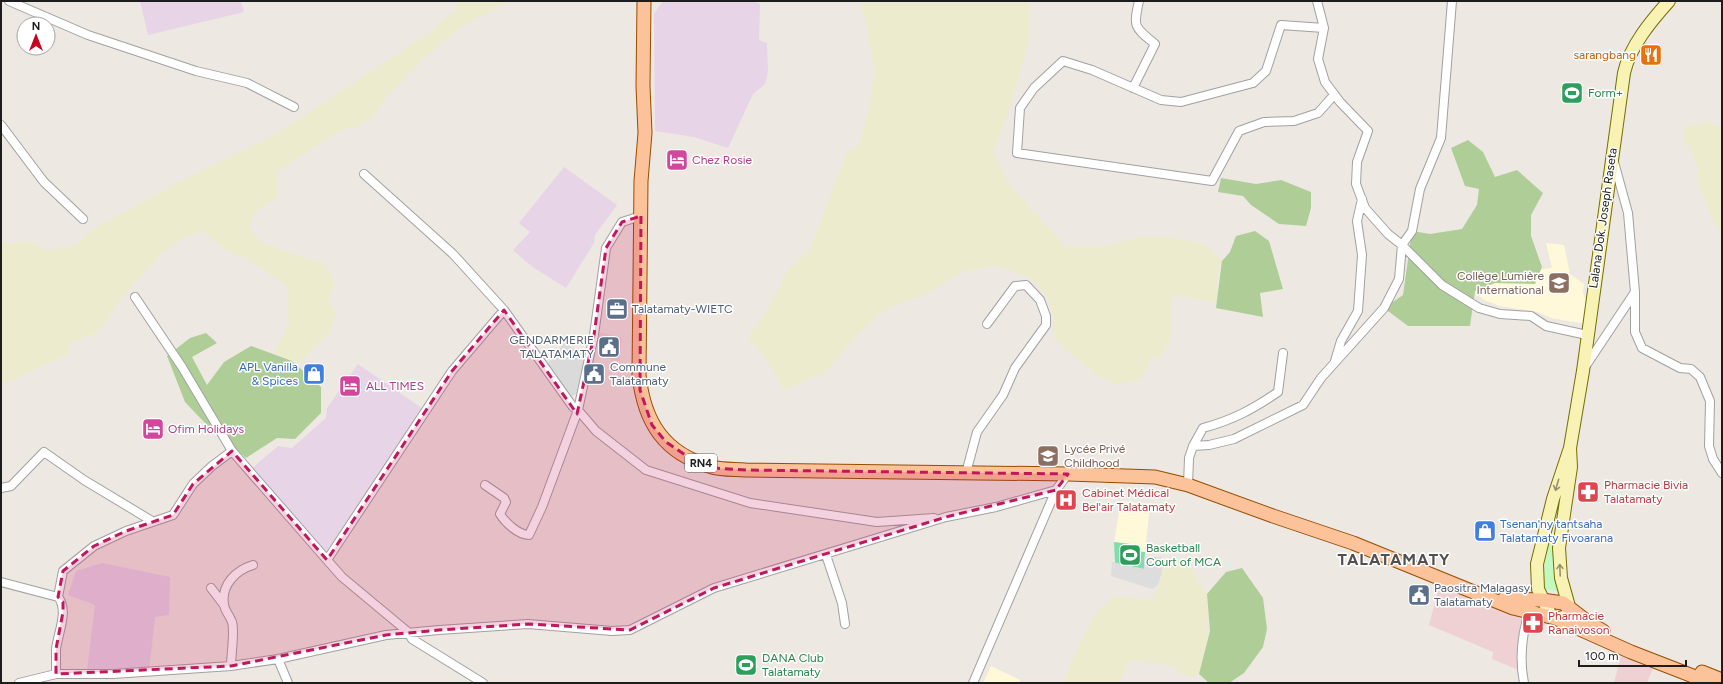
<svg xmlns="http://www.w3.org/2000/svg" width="1723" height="684" font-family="Figtree,sans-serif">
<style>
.residential{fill:#dbdada}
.commercial{fill:#efd1d4}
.industrial{fill:#e7d4e7}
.education{fill:#fff9da}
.military{fill:#f0d8d5}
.farmland{fill:#edebcd}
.forest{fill:#afce97}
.park{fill:#c2f9be}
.pitch{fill:#7fdeab}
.parking{fill:#ddd}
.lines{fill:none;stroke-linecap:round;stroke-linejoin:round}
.minor-casing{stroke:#a1a1a1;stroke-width:10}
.secondary-casing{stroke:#736e04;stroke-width:14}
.primary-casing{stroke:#954d00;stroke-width:15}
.minor{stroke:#fff;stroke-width:8}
.secondary{stroke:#f9f2b5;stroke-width:12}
.primary{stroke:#fcc299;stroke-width:13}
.oneway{stroke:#969271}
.marked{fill:#c2185b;fill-opacity:0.2;stroke:#c2185b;stroke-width:3;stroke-dasharray:8 5;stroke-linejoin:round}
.labels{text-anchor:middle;stroke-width:3;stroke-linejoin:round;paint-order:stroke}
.shield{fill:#fff;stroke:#616161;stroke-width:1}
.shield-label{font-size:11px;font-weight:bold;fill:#1d1d1d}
.food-label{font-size:12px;fill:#c56008;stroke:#fff;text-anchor:end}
.leisure-label{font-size:12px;fill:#27864d;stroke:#fff;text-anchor:start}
.hotel-label{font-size:12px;fill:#b23c85;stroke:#fff;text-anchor:start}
.street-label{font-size:12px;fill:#1d1d1d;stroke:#fff}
.education-label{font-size:12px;fill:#785e54;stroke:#fff;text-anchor:end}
.service-label{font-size:12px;fill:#4e5e75;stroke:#fff;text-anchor:start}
.shop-label{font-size:12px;fill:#366cbe;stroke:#fff;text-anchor:end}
.health-label{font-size:12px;fill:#be3a42;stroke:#fff;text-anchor:start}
.district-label{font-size:16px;font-weight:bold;letter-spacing:1px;fill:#505050;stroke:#fff}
</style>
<rect width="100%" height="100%" fill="#eee8e2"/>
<path class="residential" d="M565 342 584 358 576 394 570 397 546 366Z"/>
<path class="commercial" d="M1441 579 1529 612 1521 671 1492 659 1493 652 1429 625Z
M1621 656 1653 668 1647 683H1614Z"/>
<path class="industrial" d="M140 1H241L244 12 148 35Z
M663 1H753L760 4 759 40 767 43 768 72 765 84 753 94 728 148 694 137 655 131 654 14Z
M564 167 617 205 595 235 594 243 566 288 531 266 513 250 530 232 519 223Z
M358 364 426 411 325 553 251 469 278 446 292 448 326 418 327 408Z
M102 563 170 577 169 615 155 617 149 671H87L95 605 68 595 76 571Z"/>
<path class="education" d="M1546 243 1564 245 1570 274 1584 284 1583 292 1586 302V324L1551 318 1538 312 1500 306 1484 300 1474 291 1495 283 1535 284 1537 270 1552 268Z
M1121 501 1150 504 1145 552 1129 551 1130 544 1114 542Z
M991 666 1020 680 1019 683H983Z"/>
<path class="military" d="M595 331 622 338 619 361 605 358V346L593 339Z"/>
<path class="farmland" d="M457 1H508L458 29 425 57 388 95 372 117 358 127 343 129 278 171V197L254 213 249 229 262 243 325 265 335 283 329 298 330 307 337 311 329 332 300 363 274 353 289 322 287 286 249 260 227 251 204 231 184 237 159 256 122 297 98 332 69 343V353L12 381 1 382V243L33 242 45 251 75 245 93 229 181 181 278 133 429 33 457 8Z
M862 1H1029V40L1008 113 993 151 1009 184 1065 246 1101 247 1140 237H1169L1204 244 1222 261 1217 278V302L1203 301 1180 295 1171 298V337L1162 356 1151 359 1141 380 1116 384 1096 375 1053 338V315L1046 294 1028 277 996 266 962 272 927 294 886 309 852 340 826 372 784 390 767 360 747 337 764 316 788 270 810 249 846 154 860 143 869 110 874 72 866 22 861 5Z
M1709 122 1722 128V236L1712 219 1698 183 1697 164 1683 138 1685 126Z
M1186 562 1207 594V652L1199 674 1187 677 1170 665 1129 660 1119 683H1064L1071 662 1095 614 1115 596 1150 600 1157 591 1165 563Z"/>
<path class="forest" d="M1468 140 1483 152 1495 177 1517 170 1543 193 1531 215V236L1542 267 1535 284 1495 283 1475 291 1470 326H1408L1384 308 1403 295 1412 231 1430 234 1462 229 1477 205 1479 189 1465 186 1451 148Z
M1221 178 1256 184 1281 180 1311 192V208L1306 226 1279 224 1251 205 1243 196 1218 192Z
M1255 231 1269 241 1283 289 1260 293 1263 317 1216 308 1222 261 1230 252 1236 236Z
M206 333 217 343 192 357 207 385 224 362 251 346 292 361 321 387V413L295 439 277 438 246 458 204 422 185 402 167 356 190 338Z
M1242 568 1263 598 1267 629 1263 647 1244 673 1229 683H1209L1199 674 1210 631 1207 594 1226 572Z"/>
<path class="park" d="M1549 542 1560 543 1561 592 1541 588Z"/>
<path class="pitch" d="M1114 542 1130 544V551L1145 552 1144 569 1115 563Z"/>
<path class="parking" d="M1144 557H1161L1162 572 1158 585 1152 589 1111 576 1112 562 1144 569Z"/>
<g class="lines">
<g class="minor-casing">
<path id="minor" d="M9 1 88 35 196 71 247 83 294 107
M1317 1 1324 28 1318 59 1325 82 1340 102 1368 131 1357 162 1356 184 1365 208 1388 234 1402 245 1442 285 1479 308 1500 314 1531 316 1546 326 1587 335
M1324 28 1281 25 1266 71 1253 83 1181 102 1161 100 1092 70 1063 61 1034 88 1020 108 1017 153 1212 181 1239 131 1264 122 1294 121 1318 113 1334 95
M1133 88 1155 44C1134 27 1133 27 1139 1
M1 125 44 182 83 219
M364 174 453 254 504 310
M1635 292V332L1642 348 1680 368 1691 369 1700 377 1710 401 1709 446 1713 459 1722 473
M135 297 182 367 232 451
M1335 361 1341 341 1358 311 1362 255 1357 221 1362 199
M1585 367 1635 292 1628 213 1614 162
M578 410 596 431 646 470 750 503 877 522 934 518
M1193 446 1203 428C1233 420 1253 409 1278 392L1283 353
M966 473 977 432 1003 395 1015 368 1046 325V316L1040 300 1026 285 1015 286 987 324
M485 485 504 498 506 502 500 514C505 522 518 535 529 535L542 507 578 410
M1188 485 1189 458 1193 446 1209 445 1234 439 1303 405 1321 378 1384 308 1399 279 1402 245 1412 231 1420 189 1441 138 1452 1
M1 488 11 486 44 452 84 480 152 521
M826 555 842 603 845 624
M1 582 58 597C69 610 58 633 56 649 56 657 56 666 56 674H113L231 666 278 659 386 635 439 630 528 624 612 631 630 630 714 588 946 517 996 507 1056 490 1068 474
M211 588 224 605
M58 597 63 571 94 546 126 531 173 515 193 484 212 466 232 451 327 560
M278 659 288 683
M231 666C231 654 235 632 232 622 230 616 224 610 224 604 221 585 236 570 253 565
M19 683 56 674
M483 683 412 639 408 632 342 577 327 560 452 371 504 310 573 407 578 410 594 335 606 248 622 222 641 216
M973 683 1056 490
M1524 683C1519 658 1522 633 1530 609"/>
</g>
<g class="secondary-casing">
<path id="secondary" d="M1570 448 1571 467 1559 548 1561 578 1570 610 1567 616 1559 618H1555L1550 614 1538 589 1537 564 1553 499 1570 448 1583 371 1624 73C1630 46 1651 21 1669 1"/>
</g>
<g class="primary-casing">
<path id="primary" d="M644 1 643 86 645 133 641 181 639 375C644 422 664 454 712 467 722 470 735 469 746 470L1068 474 1155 477 1188 485 1273 516 1353 543 1513 608 1555 618 1631 652 1711 683
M1504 599 1542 600 1563 603 1589 623 1603 631
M1702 672 1722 680"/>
</g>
<use href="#minor" class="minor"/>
<use href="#secondary" class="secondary"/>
<use href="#primary" class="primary"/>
</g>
<defs><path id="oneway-shaft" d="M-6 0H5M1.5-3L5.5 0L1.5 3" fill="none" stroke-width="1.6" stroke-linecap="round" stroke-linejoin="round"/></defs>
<g class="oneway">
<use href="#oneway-shaft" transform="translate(1557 485) rotate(106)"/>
<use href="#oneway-shaft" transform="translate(1560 570) rotate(-92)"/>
</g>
<path class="marked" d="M641 216 640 390 652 425 666 442 691 459 713 468 746 470 1068 474 1056 490 946 517 714 588 630 630 528 624 439 630 386 635 231 666 56 674V649L63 612V602L58 597 63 571 94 546 126 531 173 515 193 484 232 451 327 560 452 371 504 310 577 414 594 335 606 248 622 222Z"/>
<defs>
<g id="restaurant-square" transform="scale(1.15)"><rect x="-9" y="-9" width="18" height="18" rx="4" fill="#e8710a" stroke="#fff"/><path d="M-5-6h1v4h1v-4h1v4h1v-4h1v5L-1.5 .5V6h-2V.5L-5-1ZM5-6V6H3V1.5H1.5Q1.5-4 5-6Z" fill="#fff"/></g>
<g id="stadium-square" transform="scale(1.15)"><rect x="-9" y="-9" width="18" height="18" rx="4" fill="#2e9e5b" stroke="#fff"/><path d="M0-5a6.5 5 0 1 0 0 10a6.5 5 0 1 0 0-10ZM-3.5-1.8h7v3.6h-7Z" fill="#fff"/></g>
<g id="hotel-square" transform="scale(1.15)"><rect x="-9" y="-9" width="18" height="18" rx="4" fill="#d1479c" stroke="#fff"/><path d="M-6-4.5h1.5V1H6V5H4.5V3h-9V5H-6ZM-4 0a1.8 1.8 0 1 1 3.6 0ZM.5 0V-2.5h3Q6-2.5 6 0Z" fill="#fff"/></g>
<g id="school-square" transform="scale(1.15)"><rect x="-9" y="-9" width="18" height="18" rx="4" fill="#8d6e63" stroke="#fff"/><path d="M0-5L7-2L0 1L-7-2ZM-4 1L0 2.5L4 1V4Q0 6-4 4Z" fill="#fff"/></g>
<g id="office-square" transform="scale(1.15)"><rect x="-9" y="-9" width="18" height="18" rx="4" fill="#5c6f8a" stroke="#fff"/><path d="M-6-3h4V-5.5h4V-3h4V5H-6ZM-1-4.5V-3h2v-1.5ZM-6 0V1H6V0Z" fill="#fff"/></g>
<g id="civic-square" transform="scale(1.15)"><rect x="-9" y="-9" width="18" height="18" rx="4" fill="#5c6f8a" stroke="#fff"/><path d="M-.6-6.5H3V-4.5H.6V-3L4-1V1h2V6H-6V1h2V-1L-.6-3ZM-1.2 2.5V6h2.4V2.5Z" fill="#fff"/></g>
<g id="shop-square" transform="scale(1.15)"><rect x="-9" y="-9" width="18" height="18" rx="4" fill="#3f7fe0" stroke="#fff"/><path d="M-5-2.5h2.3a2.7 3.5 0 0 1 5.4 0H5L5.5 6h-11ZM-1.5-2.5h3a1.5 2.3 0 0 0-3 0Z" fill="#fff"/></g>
<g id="pharmacy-square" transform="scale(1.15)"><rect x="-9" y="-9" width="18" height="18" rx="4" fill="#e0444e" stroke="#fff"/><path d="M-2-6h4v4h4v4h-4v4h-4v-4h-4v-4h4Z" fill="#fff"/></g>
<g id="hospital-square" transform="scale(1.15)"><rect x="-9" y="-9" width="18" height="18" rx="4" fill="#e0444e" stroke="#fff"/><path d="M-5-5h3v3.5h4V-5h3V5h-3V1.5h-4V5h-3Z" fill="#fff"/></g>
</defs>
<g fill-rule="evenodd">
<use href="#restaurant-square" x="1651" y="55"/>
<use href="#stadium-square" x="1572" y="93"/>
<use href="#hotel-square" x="677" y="160"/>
<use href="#school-square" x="1559" y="283"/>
<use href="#office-square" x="617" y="309"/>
<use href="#civic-square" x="609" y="347"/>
<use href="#shop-square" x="314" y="374"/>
<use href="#civic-square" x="594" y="374"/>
<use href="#hotel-square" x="350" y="386"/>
<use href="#hotel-square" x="153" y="429"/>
<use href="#school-square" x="1048" y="456"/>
<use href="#pharmacy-square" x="1588" y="492"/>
<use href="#hospital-square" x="1066" y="500"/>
<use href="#shop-square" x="1485" y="531"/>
<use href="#stadium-square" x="1130" y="555"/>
<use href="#civic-square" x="1419" y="595"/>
<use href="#pharmacy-square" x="1533" y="623"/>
<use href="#stadium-square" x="746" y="665"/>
</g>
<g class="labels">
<rect class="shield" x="685" y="454" width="32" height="18" rx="3"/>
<g class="shield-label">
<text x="701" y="467">RN4</text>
</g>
<g class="food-label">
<text x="1636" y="59">sarangbang</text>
</g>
<g class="leisure-label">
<text x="1588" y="97">Form+</text>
<text x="1146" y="552">Basketball<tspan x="1146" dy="14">Court of MCA</tspan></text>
<text x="762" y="662">DANA Club<tspan x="762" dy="14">Talatamaty</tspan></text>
</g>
<g class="hotel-label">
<text x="692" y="164">Chez Rosie</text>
<text x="366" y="390">ALL TIMES</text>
<text x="168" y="433">Ofim Holidays</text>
</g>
<g class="street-label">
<text transform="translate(1603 218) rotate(-82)" y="4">Lalana Dok. Joseph Raseta</text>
</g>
<g class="education-label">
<text x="1544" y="280">Collège Lumière<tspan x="1544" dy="14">International</tspan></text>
<text x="1064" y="453" text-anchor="start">Lycée Privé<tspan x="1064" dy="14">Childhood</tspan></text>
</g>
<g class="service-label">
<text x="632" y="313">Talatamaty-WIETC</text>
<text x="594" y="344" text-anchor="end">GENDARMERIE<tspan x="594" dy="14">TALATAMATY</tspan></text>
<text x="610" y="371">Commune<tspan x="610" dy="14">Talatamaty</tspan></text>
<text x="1434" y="592">Paositra Malagasy<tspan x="1434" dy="14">Talatamaty</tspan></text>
</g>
<g class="shop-label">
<text x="298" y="371">APL Vanilla<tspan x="298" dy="14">&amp; Spices</tspan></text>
<text x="1500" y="528" text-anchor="start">Tsenan'ny tantsaha<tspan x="1500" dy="14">Talatamaty Fivoarana</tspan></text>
</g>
<g class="health-label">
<text x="1604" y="489">Pharmacie Bivia<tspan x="1604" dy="14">Talatamaty</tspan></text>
<text x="1082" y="497">Cabinet Médical<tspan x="1082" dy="14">Bel'air Talatamaty</tspan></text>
<text x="1548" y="620">Pharmacie<tspan x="1548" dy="14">Ranaivoson</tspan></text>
</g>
<g class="district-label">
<text x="1394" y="565">TALATAMATY</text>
</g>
</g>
<rect width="1723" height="684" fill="none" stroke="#1d1d1d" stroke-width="4"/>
<g transform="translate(36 36)"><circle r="19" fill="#ffffff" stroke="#a5a5a5"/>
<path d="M0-3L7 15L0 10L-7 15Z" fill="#c9001f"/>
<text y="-6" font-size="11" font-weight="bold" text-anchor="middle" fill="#1d1d1d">N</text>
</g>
<path d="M1579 660v6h107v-6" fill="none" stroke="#1d1d1d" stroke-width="2"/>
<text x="1585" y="660" font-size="12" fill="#1d1d1d" stroke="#ffffff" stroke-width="3" paint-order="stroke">100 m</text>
</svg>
